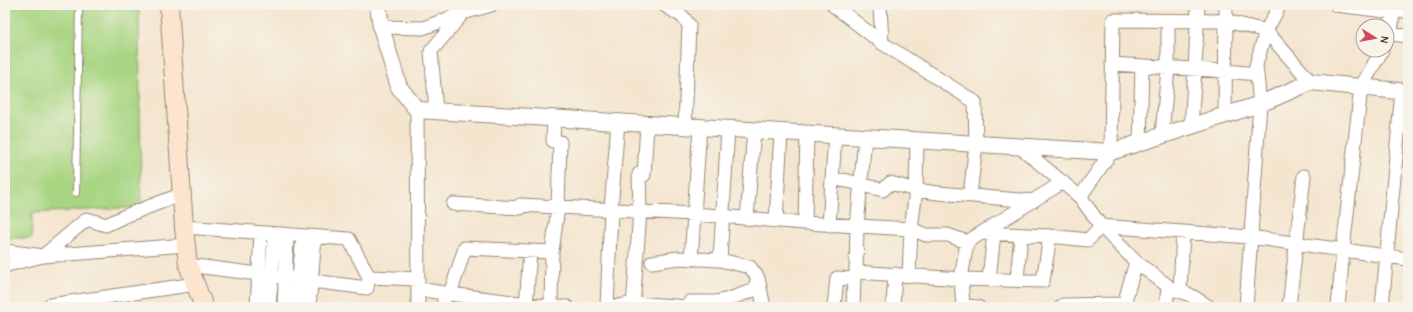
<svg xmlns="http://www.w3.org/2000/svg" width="1413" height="312" font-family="'Comic Neue',sans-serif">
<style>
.green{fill:#a8d582;stroke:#728050}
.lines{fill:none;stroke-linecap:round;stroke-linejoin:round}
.service-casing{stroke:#988876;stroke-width:8}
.minor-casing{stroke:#988876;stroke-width:15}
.tertiary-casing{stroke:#988876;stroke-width:18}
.secondary-casing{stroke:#988876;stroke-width:20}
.service{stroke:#fff;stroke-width:6}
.minor{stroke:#fff;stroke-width:13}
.tertiary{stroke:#fff;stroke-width:16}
.secondary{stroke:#fce5cf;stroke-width:18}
</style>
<rect width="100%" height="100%" fill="#f7f3e8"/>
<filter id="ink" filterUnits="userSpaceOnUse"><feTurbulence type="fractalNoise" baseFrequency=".025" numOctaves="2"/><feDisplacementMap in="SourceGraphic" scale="8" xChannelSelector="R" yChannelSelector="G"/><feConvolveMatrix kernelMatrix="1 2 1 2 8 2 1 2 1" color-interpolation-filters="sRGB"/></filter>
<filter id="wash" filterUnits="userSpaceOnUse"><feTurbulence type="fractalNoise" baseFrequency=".012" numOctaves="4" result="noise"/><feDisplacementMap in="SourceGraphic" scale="16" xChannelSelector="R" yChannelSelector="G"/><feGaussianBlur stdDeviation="0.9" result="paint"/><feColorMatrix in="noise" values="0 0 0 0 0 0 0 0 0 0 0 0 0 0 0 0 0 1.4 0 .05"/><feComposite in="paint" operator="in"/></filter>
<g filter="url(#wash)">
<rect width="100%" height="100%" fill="#f4e5cf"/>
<path class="green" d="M5 5H139L141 207 32 213V238H5Z"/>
</g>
<g filter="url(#ink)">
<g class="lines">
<g class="service-casing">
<path id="service" d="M76 193 79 5"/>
</g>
<g class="minor-casing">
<path id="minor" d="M453 5 463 13 491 5
M664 5 682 16 689 25 685 126
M833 5 882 43 975 102 976 144 970 195
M880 5 882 43
M1336 5 1393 12 1391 34 1408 36
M1393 12 1408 10
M381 27 423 28 461 14
M1112 64 1226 71 1257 74
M417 110 418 307
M436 111 431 51 463 13
M1225 115 1226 5
M1191 126 1195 69 1198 5
M1162 135 1168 68V21
M1140 143 1142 66
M1019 146 1080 197 1111 152 1113 20 1226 21 1266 31 1311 82
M832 179 848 181 883 190 890 183 916 190 938 193 1033 201
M1080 197 1101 226 1136 262 1168 286 1166 307
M453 204 521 208 520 205 558 207 560 142 553 141 554 118
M747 218 754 130
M776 221 781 132
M805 223 807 133
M829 225 835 135
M184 227 349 239 369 277
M982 233 1050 236 1088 240 1101 226 1250 237 1408 259
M5 251 43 256 87 219 106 225 125 216 182 194
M691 259 700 127
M720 260 728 128
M188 265 367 288 369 277 418 279
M5 267 7 265 43 256 186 245
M856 272 857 226 865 137
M909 275 911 229 916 190 917 140
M758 278 764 307
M989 279 994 233
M1017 280 1021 235
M418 289 444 293
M1172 289C1186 291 1197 299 1209 307
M1180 290 1183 232
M450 294 551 307H567
M50 305 196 284
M257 307 261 233
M269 307 275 234
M284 307 287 235
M296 307 303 236
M309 307 315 237
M444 307V293L450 294 465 248 552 252 558 207 694 214 805 223 911 229 926 235H948L967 242
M526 307 530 251
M551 307 552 252
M607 307 611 210 618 122
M613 307 633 303 688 307 690 302H715L729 299 754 290 758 278 750 267 720 260 678 258 652 262
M633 307 640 211 639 174 644 175 647 124
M834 307 837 278 854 279 856 272 961 279 1043 281 1050 236
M853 307 854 279
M893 307 895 274
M978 307 963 306 961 279 967 242 1063 182
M1061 307 1064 305 1124 304 1136 262
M1246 307 1260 104 1256 65 1266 31 1280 5
M1289 307 1304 176
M1338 307 1343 250 1361 87 1382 50
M1382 307 1402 91"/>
</g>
<g class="tertiary-casing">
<path id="tertiary" d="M378 5 381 27 399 87 417 110 1111 152 1260 104 1311 82 1408 92"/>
</g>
<g class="secondary-casing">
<path id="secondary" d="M169 5 184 227 188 265 204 307"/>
</g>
<use href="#service" class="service"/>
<use href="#minor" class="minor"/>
<use href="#tertiary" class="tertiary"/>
<use href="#secondary" class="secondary"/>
</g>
</g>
<rect width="1413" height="312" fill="none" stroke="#f7f3e8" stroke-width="20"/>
<g transform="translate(1375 38) rotate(101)"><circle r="19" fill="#f7f3e8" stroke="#aca397"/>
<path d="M0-3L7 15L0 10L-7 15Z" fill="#d1495b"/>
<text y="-6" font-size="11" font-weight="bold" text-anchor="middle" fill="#3b2a1e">N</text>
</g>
</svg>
